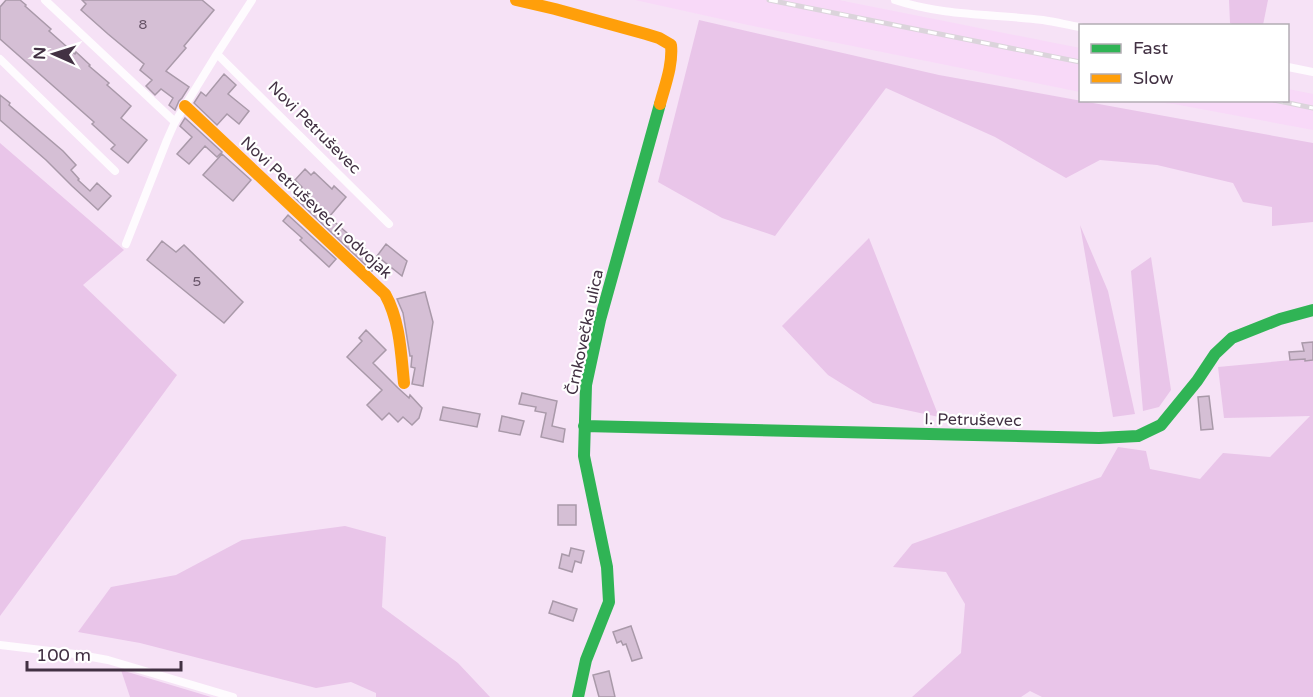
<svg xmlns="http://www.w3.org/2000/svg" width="1313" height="697" font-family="'Varela Round',sans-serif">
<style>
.built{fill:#f8d9f8}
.green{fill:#e9c5e9}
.building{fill:#d5bfd5;stroke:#a999a9;stroke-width:1.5}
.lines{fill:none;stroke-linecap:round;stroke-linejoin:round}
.street{stroke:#fefbfe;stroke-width:8}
.fast{stroke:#30b455;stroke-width:12}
.slow{stroke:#ff9f0a;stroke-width:12}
.rail-casing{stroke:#dbd4db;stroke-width:5}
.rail{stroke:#fff;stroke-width:3;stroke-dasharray:9;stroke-linecap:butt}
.labels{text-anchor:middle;stroke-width:4.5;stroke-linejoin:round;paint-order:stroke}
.number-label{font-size:14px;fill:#675468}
.street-label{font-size:16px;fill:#423143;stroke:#fff}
</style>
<rect width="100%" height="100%" fill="#f6e2f6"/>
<path class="built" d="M635 0H839L1080 48V92L748 25Z
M1288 89 1313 94V130L1174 104 1142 101 1288 100Z"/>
<path class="green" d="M1229 0H1268L1263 25H1234L1230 23Z
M699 20 939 75 1313 143V222L1272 226V207L1243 202 1233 183 1157 165 1100 160 1066 178 995 137 886 88 775 236 722 218 658 182Z
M0 143 124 250 83 285 177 375 0 616Z
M1080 225 1108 291 1135 414 1113 417Z
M869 238 939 417 873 403 828 375 782 326Z
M1151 257 1171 390 1159 407 1143 411 1131 271Z
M1313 358V697H1042L1030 691 1021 697H912L961 653 965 604 946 572 893 567 912 544 1101 477 1118 447 1146 451 1150 469 1200 479 1223 453 1270 457 1310 416 1224 418 1218 367Z
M345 526 386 537 382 607 458 663 490 697H376V693L351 682 316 688 140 643 78 632 111 587 176 575 242 540Z
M121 670 211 697H130Z"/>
<path class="building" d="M6 0H20L26 5 25 6 51 29 49 31 75 54 76 52 90 65 89 66 109 83 107 85 131 106 121 118 147 140 128 163 111 149 115 145 92 124 94 122 0 39V7Z
M82 0H202L214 10 184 46 186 48 166 71 189 87 182 98 179 101 175 110 169 105 173 98 161 89 155 95 146 86 152 80 140 70 144 64 108 34 81 10 86 4Z
M224 74 236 85 228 94 249 111 239 124 227 114 217 125 194 103 201 92 206 96Z
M0 95 10 103 9 105 63 151 76 165 71 170 79 179 78 180 90 191 97 183 111 196 98 210 72 186 46 160 0 120Z
M185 118 222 152 217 157 205 146 189 164 177 154 192 137 180 126Z
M222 154 251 180 233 201 203 175Z
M305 169 311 175 314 172 332 189 334 186 346 197 329 217 380 262 372 271 294 197 302 187 295 180Z
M288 215 336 259 329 267 300 240 302 238 283 221Z
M162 241 176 252 184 245 243 302 224 323 147 260Z
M386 244 407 261 402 276 377 256Z
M425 292 433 322 423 386 412 384 415 368 411 367 412 356H410L403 313 397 299Z
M366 330 386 350 373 363 398 388 409 398 410 395 422 408 419 418 412 425 403 417 398 422 389 413 382 420 367 405 382 390 347 357 362 341 359 338Z
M1313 342V360L1305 361V359L1290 360 1289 352 1304 351 1302 343Z
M522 393 557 401 552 426 565 429 563 442 541 437 546 413 535 411 536 407 519 404Z
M1209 396 1213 429 1201 430 1198 397Z
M443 407 480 414 477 427 440 420Z
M502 416 524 421 520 435 499 431Z
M558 505H576V525H558Z
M571 548 584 551 581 563 575 561 572 572 559 568 562 554 569 556Z
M553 601 577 609 573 621 549 613Z
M631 626 642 658 632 661 626 644 623 645 621 641 617 643 613 632Z
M609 671 615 697H599L593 675Z"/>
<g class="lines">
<path class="street" d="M45 0 175 122
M895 0C942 16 994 14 1043 20 1056 22 1068 25 1080 27
M217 54 389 224
M0 59 115 171
M1288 67 1313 72
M126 244 167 140 175 122 215 57 252 0
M0 645 75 654 108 660 233 697"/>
<path class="fast" d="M584 426 1099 438 1138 436 1161 425 1197 381 1215 354 1232 338 1280 319 1313 310
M578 697 586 660 609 602 607 567 584 456 586 385 600 320 660 104"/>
<path class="slow" d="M516 0 555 9 646 34 659 38 671 45C673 65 665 85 660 104
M185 106 385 294C400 321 401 353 404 383"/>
<g class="rail-casing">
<path id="rail" d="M769 0 1080 62
M1274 100 1313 108"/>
</g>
<use href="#rail" class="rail"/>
</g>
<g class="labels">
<g class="number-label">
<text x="143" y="29">8</text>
<text x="197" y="286">5</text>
</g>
<g class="street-label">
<text transform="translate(315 127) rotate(45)" y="6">Novi Petruševec</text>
<text transform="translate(317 207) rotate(43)" y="6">Novi Petruševec I. odvojak</text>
<text transform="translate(584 332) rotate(-78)" y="6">Črnkovečka ulica</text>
<text transform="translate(973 419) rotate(1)" y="6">I. Petruševec</text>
</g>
</g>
<rect x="1079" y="24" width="210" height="78" fill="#ffffff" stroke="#b3adb4" stroke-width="1.5"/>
<rect x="1091" y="44" width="30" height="9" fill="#30b455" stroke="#b3adb4" stroke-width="1.5"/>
<text x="1133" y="54" font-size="18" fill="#423143">Fast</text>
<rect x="1091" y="74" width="30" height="9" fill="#ff9f0a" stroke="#b3adb4" stroke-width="1.5"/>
<text x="1133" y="84" font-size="18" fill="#423143">Slow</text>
<g transform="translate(54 54) rotate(273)" stroke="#ffffff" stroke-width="4.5" paint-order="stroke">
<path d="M0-4.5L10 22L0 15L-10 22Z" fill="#423143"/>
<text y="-9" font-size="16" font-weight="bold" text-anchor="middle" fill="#423143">N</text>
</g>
<path d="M27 661v9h154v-9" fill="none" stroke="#423143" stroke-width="3"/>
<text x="36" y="661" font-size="18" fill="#423143" stroke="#ffffff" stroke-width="4.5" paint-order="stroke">100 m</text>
</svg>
